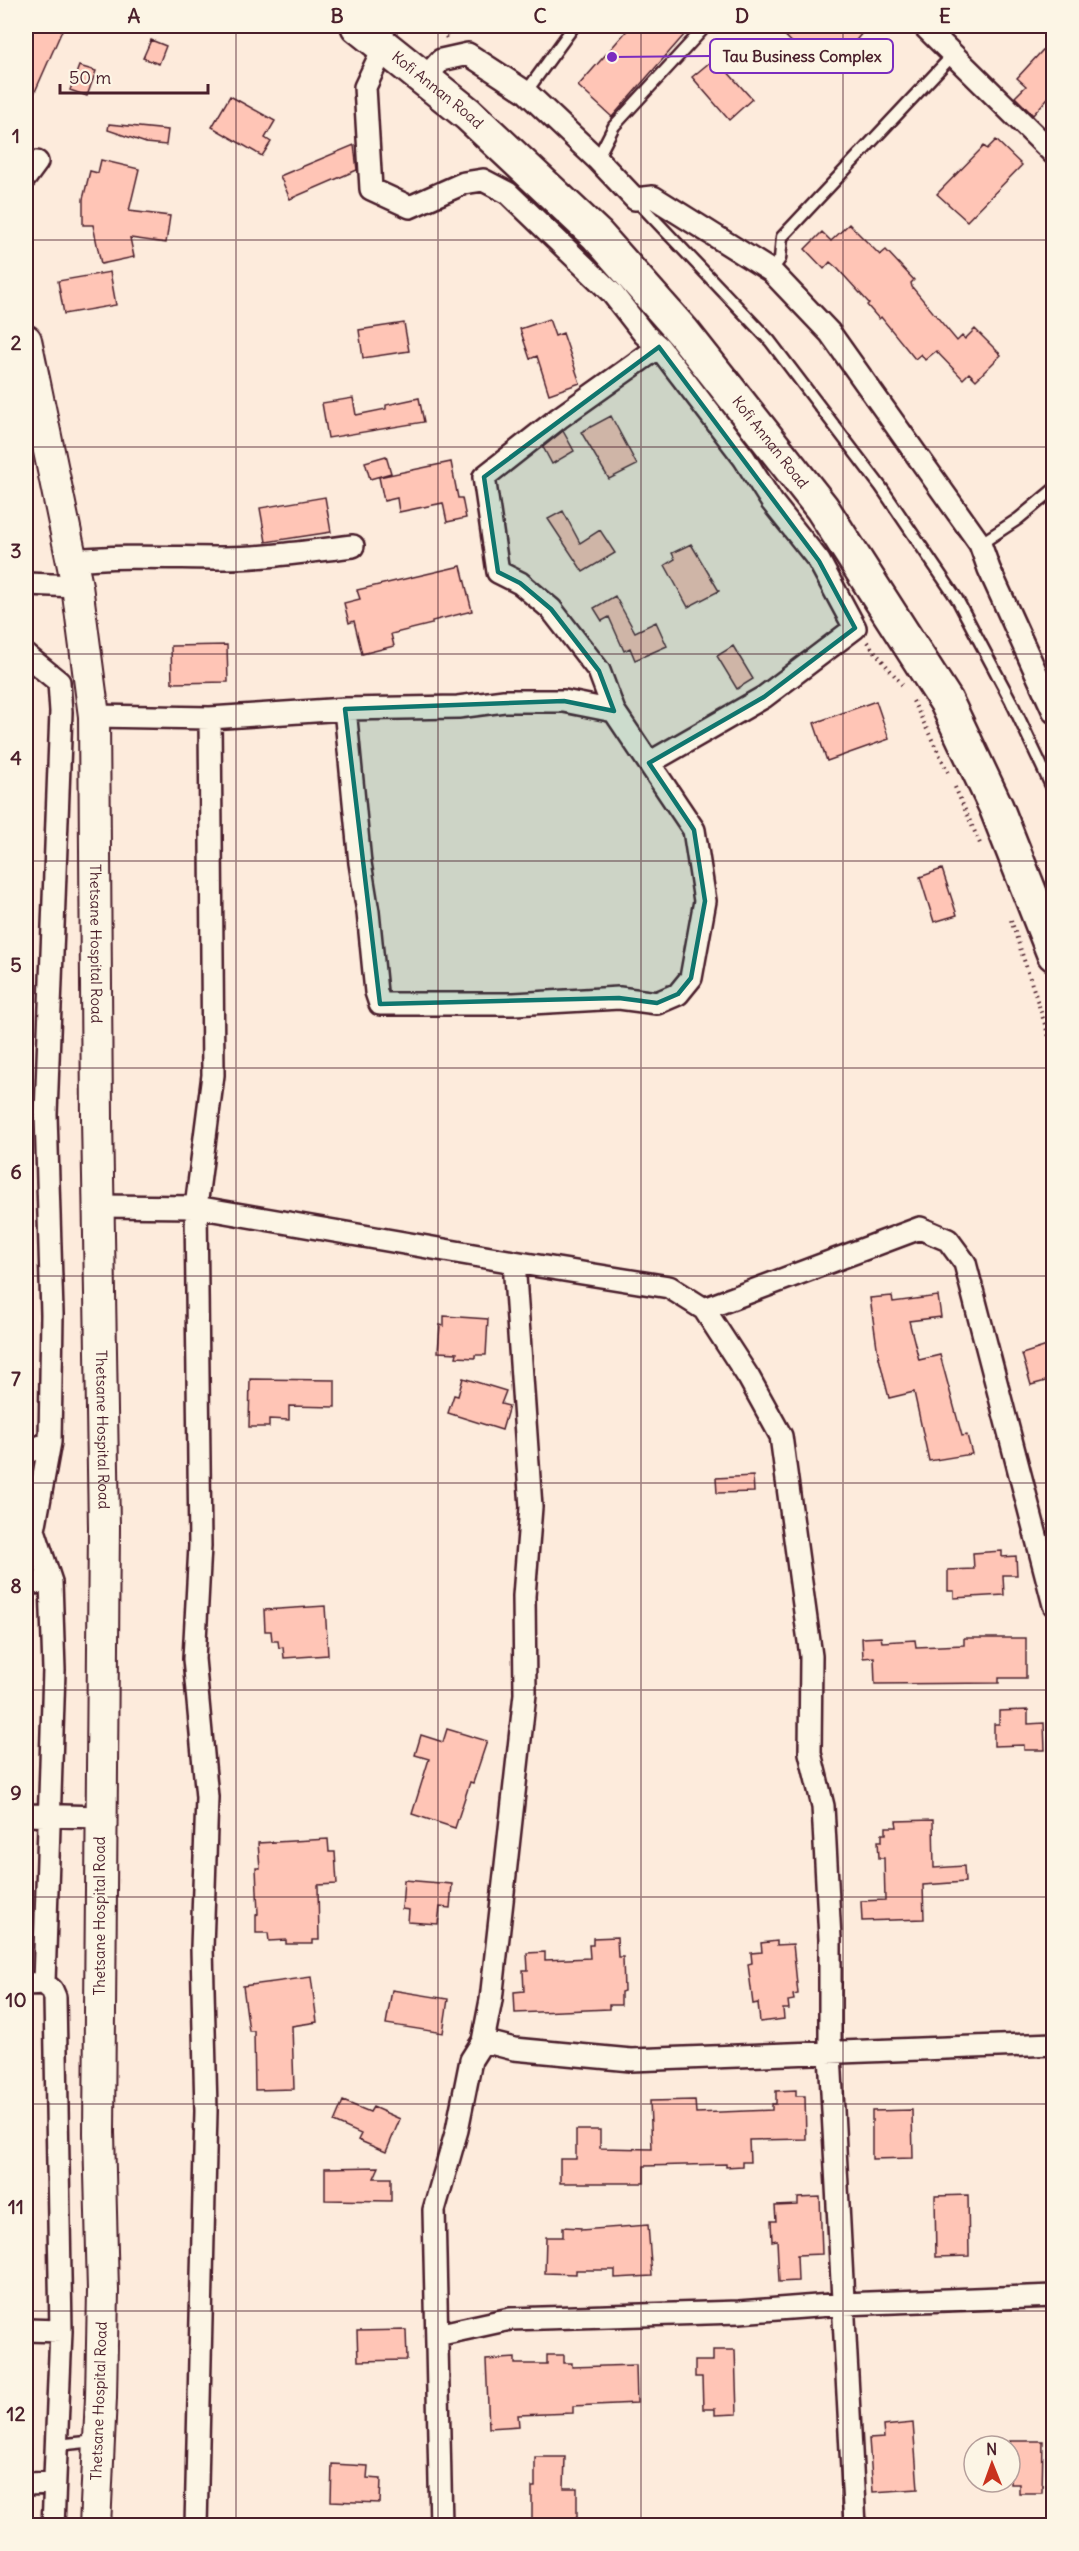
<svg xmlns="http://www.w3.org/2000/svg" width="1079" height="2551" font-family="Delius,sans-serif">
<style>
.building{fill:#ffc5b6;stroke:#4a1f2b;stroke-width:1.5}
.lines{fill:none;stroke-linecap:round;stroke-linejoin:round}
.service-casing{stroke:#4a1f2b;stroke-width:15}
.minor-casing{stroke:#4a1f2b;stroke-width:26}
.secondary-casing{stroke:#4a1f2b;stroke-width:34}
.primary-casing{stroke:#4a1f2b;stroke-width:38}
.path{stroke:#4a1f2b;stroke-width:4;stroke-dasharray:1.5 4.5;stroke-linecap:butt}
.service{stroke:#fcf5e5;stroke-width:10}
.minor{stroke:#fcf5e5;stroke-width:21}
.secondary{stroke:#fcf5e5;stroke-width:30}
.primary{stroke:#fcf5e5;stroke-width:33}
.marked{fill:#0f766e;fill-opacity:0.2;stroke:#0f766e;stroke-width:4.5;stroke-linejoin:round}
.grid{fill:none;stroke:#4a1f2b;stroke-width:1.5;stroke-opacity:0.55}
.labels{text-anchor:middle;stroke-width:6;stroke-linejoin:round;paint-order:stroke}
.street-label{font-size:15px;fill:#4a1f2b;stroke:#fcf5e5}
.leader{fill:none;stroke:#7b2cbf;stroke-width:2}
.callout-dot{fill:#7b2cbf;stroke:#fcf5e5;stroke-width:2}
.callout{fill:#fcf5e5;stroke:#7b2cbf;stroke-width:2}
.callout-label{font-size:16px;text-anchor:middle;font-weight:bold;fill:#4a1f2b}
.neatline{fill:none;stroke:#4a1f2b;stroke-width:2}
.grid-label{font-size:20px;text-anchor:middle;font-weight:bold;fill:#4a1f2b}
</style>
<rect width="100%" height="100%" fill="#fdebdc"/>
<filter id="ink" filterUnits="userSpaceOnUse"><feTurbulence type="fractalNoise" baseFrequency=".0167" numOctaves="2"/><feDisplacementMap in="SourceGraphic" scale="12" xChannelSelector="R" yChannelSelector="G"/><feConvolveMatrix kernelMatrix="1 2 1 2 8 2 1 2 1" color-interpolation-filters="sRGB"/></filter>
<g filter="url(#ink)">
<path class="building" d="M34 26H64L26 112V44Z
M631 26H692L612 117 578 86Z
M775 26H868L836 64 811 44 802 52Z
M1053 39V92L1033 115 1015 97 1026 86 1017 78Z
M151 40 166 46 159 64 143 58Z
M715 58 752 99 729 120 692 77Z
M79 66 96 71 87 96 70 90Z
M230 96 275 121 265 138 271 142 262 156 212 127Z
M109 124 168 130 166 145 146 143 108 130Z
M996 140 1022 165 967 221 937 194 984 146 987 149Z
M354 145 357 170 290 199 280 176Z
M101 160 139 169 129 211 170 216 166 243 130 238 134 257 101 264 93 225H83V199L90 171 98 173Z
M849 224 880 255 886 250 914 280 911 283 912 287 957 341 962 336 965 339 975 329 1001 355 976 380 969 373 963 379 936 351 925 360 921 354 915 359 881 317 879 319 867 305 869 303 838 269 830 262 824 269 805 249 822 232 831 241Z
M110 272 116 305 64 314 58 281Z
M549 319 555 336 563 333 580 383 549 394 537 356 530 359 520 329Z
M404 323 409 351 363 358 359 330Z
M353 398 356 415 386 409V405L419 398 424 422 328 438 322 403Z
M611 416 637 465 609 479 581 432Z
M563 431 574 451 552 464 543 447Z
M386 456 391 473 370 479 365 462Z
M451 462 458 498H462L466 518 447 522 443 503 399 512 397 498 384 501 379 477Z
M325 497 331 532 266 542 260 508Z
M563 511 580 543 600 530 615 553 583 572 548 519Z
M691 544 719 591 688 607 665 565 675 559 672 553Z
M461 566 472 611 432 621V624L391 634 394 646 362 654 354 621 349 623 344 603 360 599 357 590Z
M615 596 635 632 656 622 667 646 635 660 630 648 624 651 609 617 602 621 594 608Z
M227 645 228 682 172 683 171 646Z
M733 646 753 679 737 689 717 656Z
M876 701 889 739 827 761 814 723Z
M942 869 957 915 934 922 920 877Z
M892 1296 893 1302 938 1296 941 1317 909 1321 919 1360 940 1355 962 1436 967 1435 972 1454 929 1461 914 1392 889 1398 878 1354 870 1298Z
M444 1316 488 1319 486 1355H475V1358L456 1357 457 1353 438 1352 440 1325 444 1326Z
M1053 1344V1379L1031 1385 1022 1354Z
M463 1378 506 1391 501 1404 509 1406 502 1430 448 1413 454 1395 458 1396Z
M250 1379 335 1380V1407L289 1406V1420L269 1419V1427H249Z
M753 1476 754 1492 717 1493 716 1478Z
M1002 1551V1557L1016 1556 1017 1575H1003L1004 1595 954 1598V1591H948V1570L974 1569 973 1553Z
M325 1606 328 1655 284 1658 283 1647 279 1648 278 1641H272L271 1631H265L264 1610Z
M881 1637 882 1642 915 1640 916 1647 964 1645V1638H1026V1678H999V1683L875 1684 874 1657 863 1658 862 1638Z
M1028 1710V1724L1044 1723 1045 1750H1024V1745L994 1746V1724H999V1711Z
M447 1729 487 1741 473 1783 470 1782 455 1828 412 1814 429 1759 415 1755 421 1735 443 1742Z
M933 1820 934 1868 964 1866 965 1882 923 1885 924 1919 862 1921 861 1901 885 1900 884 1858H879L878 1841H882V1834H886V1827H897L896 1821Z
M328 1839 329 1852H335L337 1884 318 1885 319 1940H313V1944H286V1940L269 1941 268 1933H256V1915L258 1914 256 1868H260L258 1843Z
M404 1880 452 1884 450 1908 440 1907 438 1924 408 1922 409 1910 402 1909Z
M617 1937 618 1957H623L624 1991 621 1992V2005H609V2009L515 2013 514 1992 524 1991 523 1970H528L527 1953 545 1952V1960L590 1958 589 1945H593V1938Z
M777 1941V1945L793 1944 798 1994 793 1995 794 2000 788 2001 789 2009H783L784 2019 760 2022 758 2003 753 2004 748 1964 752 1963 751 1953 762 1952 761 1943Z
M311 1977 317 2022 292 2026 294 2089 255 2090 254 2031H249L243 1986Z
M392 1990 448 1999 443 2033 386 2024Z
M796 2090V2096H805L806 2139 749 2140 750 2162H742V2166L726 2167V2164L644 2166V2183H560V2159H576V2130H600V2148L652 2149 650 2101 695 2100 696 2113 772 2110V2104H776V2091Z
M343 2101 370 2112 373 2107 400 2119 386 2152 358 2140 361 2134 334 2122Z
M912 2110 913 2158 872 2159V2111Z
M379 2167 374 2178H391V2201L325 2200V2168Z
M968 2195 969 2256 936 2257 935 2196Z
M820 2197 822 2254 797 2255 798 2281 779 2282 777 2240 772 2241 771 2221H776L775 2206 798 2205V2198Z
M648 2225 652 2276 615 2278V2270H576V2274L545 2273 546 2237H563V2227L581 2228V2230Z
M406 2330 407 2360 358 2361 357 2331Z
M713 2350H735L737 2414 715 2415V2409H703L702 2377H695V2361H713Z
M547 2355H564V2363H572V2367L636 2365 637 2403 573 2406V2413L518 2415 519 2426 489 2428 486 2360 515 2358V2364H547Z
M913 2423 918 2489 873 2492 869 2439 884 2438 883 2426Z
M1010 2441H1043L1042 2493H1019V2484H1010Z
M535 2457H565L564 2488H577V2518H558V2526H532V2487H535Z
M332 2464 368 2466 367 2478 381 2479 380 2503 331 2501Z"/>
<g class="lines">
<g class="service-casing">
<path id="service" d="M526 92 574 26
M597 159 614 126 706 26
M635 199 770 341 881 487 957 599 1011 701 1054 792
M771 271 780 259 782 237 952 56
M980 544 1018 519 1054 489
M57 2445 96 2441"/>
</g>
<g class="minor-casing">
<path id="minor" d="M924 26 1054 154
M384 47 365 87 371 189 410 207 464 183 483 180 508 193 612 293 644 334 659 347 559 418 484 477 498 572 520 583 551 609 599 671 614 711
M424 79 441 60 468 54 526 92 597 159 635 199 653 197 771 271 830 333 980 544 989 569 1054 712
M26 177 37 162
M72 560C123 555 173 558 224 558 267 558 311 551 353 546
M26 584 77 586
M26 655 59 682 61 712 46 1114 52 1314 50 1442 34 1530 51 1582 54 1670 44 1983 52 1990 55 1997 61 2331 53 2526
M94 716 210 718 345 709 458 707 504 701H564L614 711 694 830 705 901 691 978 678 994 657 1003 619 998 514 1004H380L376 992 368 912 360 863 345 709
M649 763 764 697 855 628 819 561 772 502 744 458 659 347
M99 1206 196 1207 514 1262 531 1507 524 1596 525 1694 491 2000 483 2041 471 2060 457 2130 434 2210 441 2526
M514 1262 669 1287 704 1309 749 1378 781 1436 811 1656 810 1753 823 1806 830 1939V2054L855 2526
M704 1309 920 1228 948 1240 965 1263 1054 1605
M26 1453 50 1442
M26 1583 51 1582
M26 1815 100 1817
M26 1984 44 1983
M483 2041 514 2049 631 2060 1054 2044
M26 2330 61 2331
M437 2335 510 2319 739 2312 843 2304 1054 2296
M26 2484 54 2483
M196 2526 206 2111 202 1948 207 1797 194 1659 200 1546 196 1207 213 1075 210 718"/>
</g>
<g class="secondary-casing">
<g id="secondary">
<path id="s1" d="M26 340 77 586 94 716 97 1118 104 1527 99 2133 103 2291 101 2397 95 2526"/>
</g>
</g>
<g class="primary-casing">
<g id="primary">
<path id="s2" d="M358 26 468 114 597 235 683 332 822 508 946 701 996 807 1054 954"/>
</g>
</g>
<path class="path" d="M440 26 448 40
M867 642 904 687
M913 701 948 772
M955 787 981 846
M1011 920 1054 1052"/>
<use href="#service" class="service"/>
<use href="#minor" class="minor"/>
<use href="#secondary" class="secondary"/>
<use href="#primary" class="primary"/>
</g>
</g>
<path class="marked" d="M659 347 819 561 855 628 764 697 649 763 694 830 705 901 691 978 678 994 657 1003 619 998 380 1004 345 709 564 701 614 711 599 671 551 609 520 583 498 572 484 477Z"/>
<path class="grid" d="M236 26V2526M438 26V2526M641 26V2526M843 26V2526M26 240H1054M26 447H1054M26 654H1054M26 861H1054M26 1068H1054M26 1276H1054M26 1483H1054M26 1690H1054M26 1897H1054M26 2104H1054M26 2311H1054"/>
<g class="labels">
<g class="street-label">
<text dy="5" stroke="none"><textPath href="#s2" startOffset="102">Kofi Annan Road</textPath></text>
<text dy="5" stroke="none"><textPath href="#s2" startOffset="588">Kofi Annan Road</textPath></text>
<text dy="5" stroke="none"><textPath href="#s1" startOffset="610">Thetsane Hospital Road</textPath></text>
<text dy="5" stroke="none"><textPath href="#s1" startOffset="1096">Thetsane Hospital Road</textPath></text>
<text transform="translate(100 1916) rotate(-90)" y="5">Thetsane Hospital Road</text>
<text transform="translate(99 2401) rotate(-88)" y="5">Thetsane Hospital Road</text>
</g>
</g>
<path class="leader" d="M612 57L710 56"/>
<circle class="callout-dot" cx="612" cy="57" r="6"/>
<rect class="callout" x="710" y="39" width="183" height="34" rx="6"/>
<g class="callout-label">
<text x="802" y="62">Tau Business Complex</text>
</g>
<rect width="1079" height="2551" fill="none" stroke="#fcf5e5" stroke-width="66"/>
<g transform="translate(992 2464) rotate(359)"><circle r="28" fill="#fcf5e5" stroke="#b59f9b" stroke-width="1.5"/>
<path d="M0-4.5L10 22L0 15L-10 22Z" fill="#c8321e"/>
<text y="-9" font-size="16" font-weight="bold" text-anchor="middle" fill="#4a1f2b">N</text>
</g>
<path d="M60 84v9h148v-9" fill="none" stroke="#4a1f2b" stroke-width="3"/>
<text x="69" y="84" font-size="18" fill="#4a1f2b" stroke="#fcf5e5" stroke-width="4.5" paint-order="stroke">50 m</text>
<rect x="33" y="33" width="1013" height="2485" class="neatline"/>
<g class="grid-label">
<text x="134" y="23">A</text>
<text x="337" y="23">B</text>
<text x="540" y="23">C</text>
<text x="742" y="23">D</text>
<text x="945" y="23">E</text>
<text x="16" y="143">1</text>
<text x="16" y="350">2</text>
<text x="16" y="558">3</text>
<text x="16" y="765">4</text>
<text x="16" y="972">5</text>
<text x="16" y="1179">6</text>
<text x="16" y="1386">7</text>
<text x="16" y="1593">8</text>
<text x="16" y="1800">9</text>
<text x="16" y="2007">10</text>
<text x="16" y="2214">11</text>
<text x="16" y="2421">12</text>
</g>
</svg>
